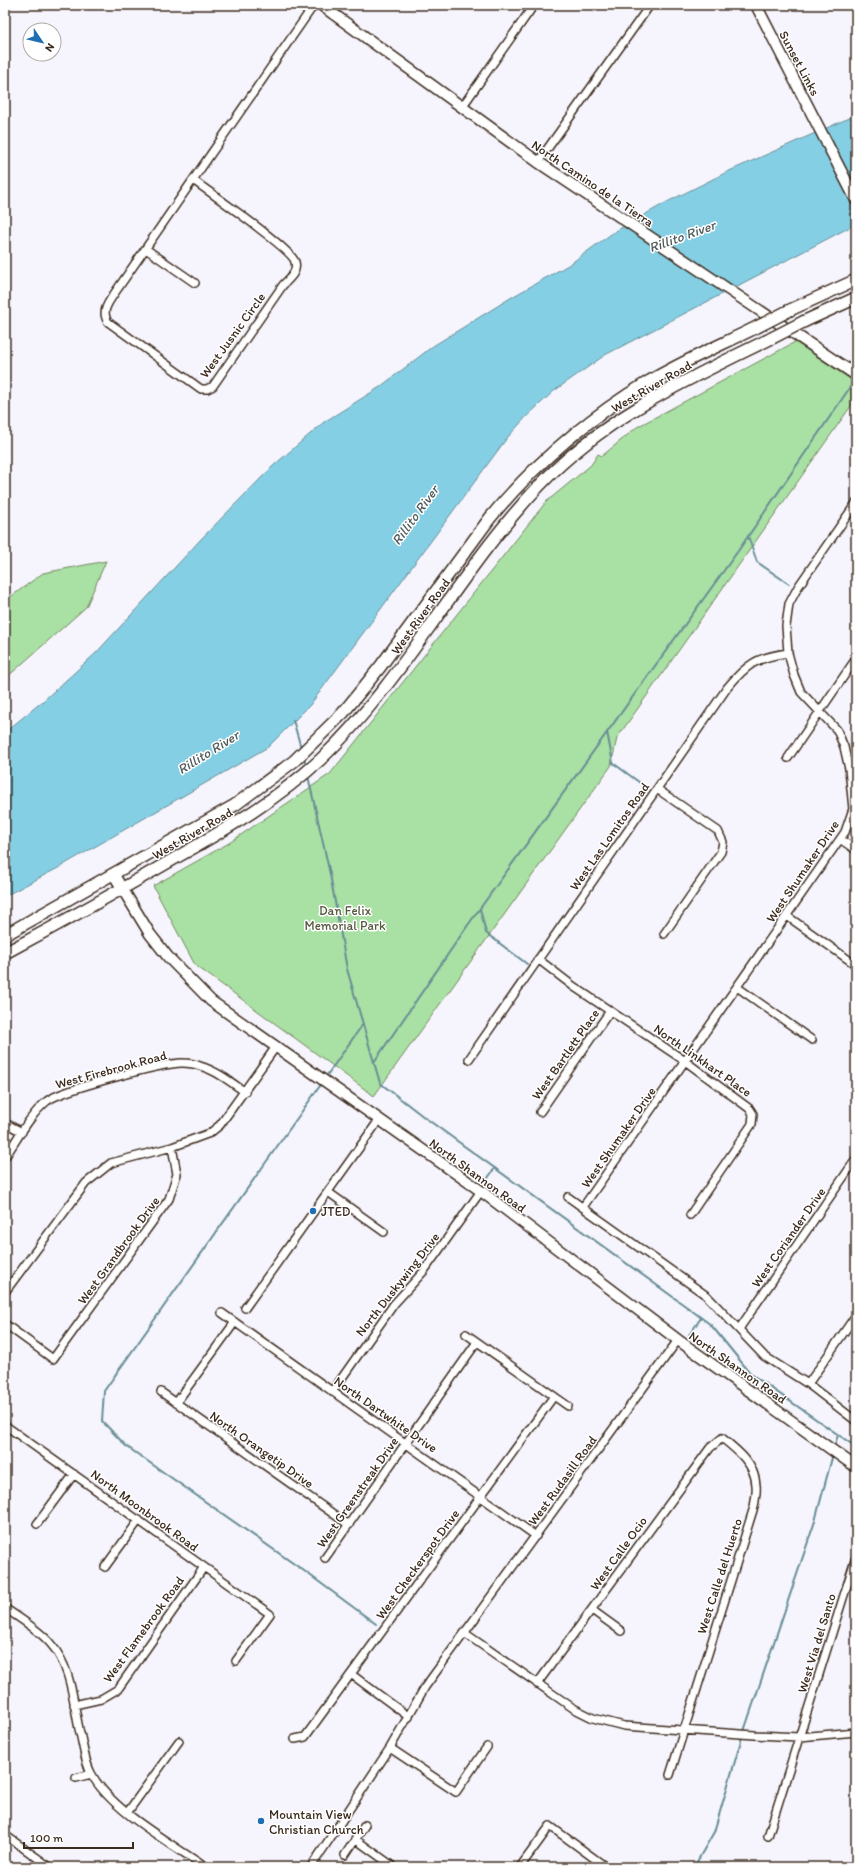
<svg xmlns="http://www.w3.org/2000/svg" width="861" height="1872" font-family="Itim,sans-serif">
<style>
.green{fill:#a9e0a3;stroke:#728560}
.water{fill:#85cfe5;stroke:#678d95}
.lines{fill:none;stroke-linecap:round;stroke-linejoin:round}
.stream{stroke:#678d95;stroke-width:2}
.street-casing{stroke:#3b2a1e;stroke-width:10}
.secondary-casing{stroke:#3b2a1e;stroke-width:13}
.primary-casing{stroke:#3b2a1e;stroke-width:14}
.street{stroke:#fff;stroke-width:7}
.secondary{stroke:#fff;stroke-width:10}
.primary{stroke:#fff;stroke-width:11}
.primary-bridge-casing{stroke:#3b2a1e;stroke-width:14;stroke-linecap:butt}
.primary-bridge{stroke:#fff;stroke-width:11}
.poi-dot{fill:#1f6fb2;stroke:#fff;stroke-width:1.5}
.labels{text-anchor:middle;stroke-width:3;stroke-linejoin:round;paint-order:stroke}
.street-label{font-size:13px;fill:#3b2a1e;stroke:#fff}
.park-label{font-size:13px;fill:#56583f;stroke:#fff}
.poi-label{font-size:13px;fill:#3b2a1e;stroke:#fff;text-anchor:start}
.water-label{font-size:14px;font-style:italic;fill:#515c5a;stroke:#fff}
</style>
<rect width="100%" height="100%" fill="#f6f5fd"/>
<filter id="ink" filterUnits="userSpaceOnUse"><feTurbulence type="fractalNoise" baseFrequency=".025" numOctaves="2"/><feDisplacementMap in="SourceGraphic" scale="8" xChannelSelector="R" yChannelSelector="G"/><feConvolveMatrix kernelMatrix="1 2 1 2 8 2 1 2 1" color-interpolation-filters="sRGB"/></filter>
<g filter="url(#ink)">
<path class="green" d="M795 342 856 383V399L617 738 611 766 374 1096 195 965 153 886 229 843 330 774 546 502 591 465 598 454 602 456 637 427Z
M106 561 86 607 5 679V601L43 573Z"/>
<path class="water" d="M856 115V224L605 355 554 391 526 417 507 438 310 705 268 747 58 868 5 896V732L43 701 96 653 201 539 273 466 324 422 380 387 433 346 512 297 570 264 614 232 667 202 727 172Z"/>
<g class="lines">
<path class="stream" d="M748 536 757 562 789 584
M293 720 301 748
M607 732 613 763 647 788
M304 758 306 767
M308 776 330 874 347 969 380 1083 424 1117 691 1310 711 1325 751 1374 856 1447
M480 909 486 933 527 964
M374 1062 468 925 738 551 853 383
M325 1078 363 1024
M322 1083 104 1391 102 1421 126 1446 307 1573 376 1624
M485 1182 495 1168
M689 1335 701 1318
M834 1447 838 1435
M694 1867 714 1832 743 1734 815 1521 833 1454"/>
<g class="street-casing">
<path id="street" d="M462 107 534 5
M538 162 650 5
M193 180C208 191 293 250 295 262 298 272 289 279 283 285L213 386 207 389H201L108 322C101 312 108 303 114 294L314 5
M146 249 195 283
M788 758 855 660
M657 789 718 831 723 842 721 852 664 934
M840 839 856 850
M787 916 856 965
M538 959 573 986 685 1061 750 1109 753 1114 752 1124 690 1215
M737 987 812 1040
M469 1059 727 688C747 664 757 657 788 653
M540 1112 610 1011
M5 1123 22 1132
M5 1157C18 1138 30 1115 47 1101 61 1090 163 1063 182 1063 188 1063 195 1064 200 1066 217 1071 231 1082 245 1092
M328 1192 384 1232
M568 1197 707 1296 764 1356 808 1384 856 1421
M583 1207 845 832 853 809 849 769 844 747 837 730 801 692 794 675 788 653 786 626 789 604 798 587 856 503
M5 1292 86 1183 111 1163 172 1147 210 1133 220 1125 275 1048
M245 1308 379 1120
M222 1313 536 1536
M5 1324 53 1359 169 1199 177 1174 172 1147
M739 1329 856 1159
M466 1334 568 1406
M808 1384 856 1315
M161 1392 349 1525
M332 1392 394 1304 424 1271 481 1191
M176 1403 235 1322
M5 1428 6 1426 270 1614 236 1661
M37 1524 74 1474
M325 1558 477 1342
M105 1567 139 1520
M5 1608C20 1619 38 1629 50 1643 71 1666 73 1700 79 1729 83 1743 84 1760 91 1773 110 1810 171 1843 205 1867
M592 1610 621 1631
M466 1634 573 1708 593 1718 624 1726 755 1735 799 1737 856 1732
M351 1674 409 1717
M537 1684 710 1448 722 1438C737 1450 755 1464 756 1485 757 1492 755 1500 754 1507L670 1775
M74 1705 101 1699 118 1689 204 1567
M295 1739 305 1737 554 1396
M390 1748 456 1792 487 1747
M76 1778 91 1774
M127 1813 179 1741
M5 1835 50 1867
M768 1836 856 1557
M355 1839 394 1867
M345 1855 365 1825
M311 1867 390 1748 425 1687 678 1340
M520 1867 550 1826 606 1867"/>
</g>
<g class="secondary-casing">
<path id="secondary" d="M321 5 538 162 856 375
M756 5 856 200
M114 875 150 934 168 957 211 1001 481 1191 678 1340 856 1467"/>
</g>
<g class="primary-casing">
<path id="primary" d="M790 310 856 280
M805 321 856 298
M5 935 235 805 294 761 343 713 380 667 490 518C535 463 587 419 648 382 683 361 721 345 757 327
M5 953C61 923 117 892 172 860 224 830 276 801 321 759 406 678 459 570 540 485 604 417 690 378 772 338"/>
</g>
<use href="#street" class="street"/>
<use href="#secondary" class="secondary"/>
<use href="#primary" class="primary"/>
<g class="primary-bridge-casing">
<path id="primary-bridge" d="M757 327 790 310
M772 338 805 321"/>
</g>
<use href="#primary-bridge" class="primary-bridge"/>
</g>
</g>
<g class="poi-dot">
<circle cx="313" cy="1211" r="4"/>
<circle cx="261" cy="1821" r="4"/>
</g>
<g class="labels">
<g class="street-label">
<text transform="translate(800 63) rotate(62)" y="5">Sunset Links</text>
<text transform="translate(593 183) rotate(34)" y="5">North Camino de la Tierra</text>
<text transform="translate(232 335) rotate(-54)" y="5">West Jusnic Circle</text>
<text transform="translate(651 386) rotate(-30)" y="5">West River Road</text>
<text transform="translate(420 616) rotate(-54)" y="5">West River Road</text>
<text transform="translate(192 833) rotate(-30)" y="5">West River Road</text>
<text transform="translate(609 836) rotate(-55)" y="5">West Las Lomitos Road</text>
<text transform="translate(802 871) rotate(-56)" y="5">West Shumaker Drive</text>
<text transform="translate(565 1054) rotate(-55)" y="5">West Bartlett Place</text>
<text transform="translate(703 1060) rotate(35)" y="5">North Linkhart Place</text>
<text transform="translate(111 1069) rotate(-15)" y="5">West Firebrook Road</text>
<text transform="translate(618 1137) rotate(-55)" y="5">West Shumaker Drive</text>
<text transform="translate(478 1175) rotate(36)" y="5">North Shannon Road</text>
<text transform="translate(788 1237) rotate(-55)" y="5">West Coriander Drive</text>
<text transform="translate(118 1250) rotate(-54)" y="5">West Grandbrook Drive</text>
<text transform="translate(397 1284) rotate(-52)" y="5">North Duskywing Drive</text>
<text transform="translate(738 1367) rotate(35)" y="5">North Shannon Road</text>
<text transform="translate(386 1414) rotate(35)" y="5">North Dartwhite Drive</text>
<text transform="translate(262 1449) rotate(35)" y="5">North Orangetip Drive</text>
<text transform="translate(562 1480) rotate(-54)" y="5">West Rudasill Road</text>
<text transform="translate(357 1492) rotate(-55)" y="5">West Greenstreak Drive</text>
<text transform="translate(145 1510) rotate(36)" y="5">North Moonbrook Road</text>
<text transform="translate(618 1553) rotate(-54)" y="5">West Calle Ocio</text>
<text transform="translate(417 1564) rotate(-54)" y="5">West Checkerspot Drive</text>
<text transform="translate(719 1576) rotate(-72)" y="5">West Calle del Huerto</text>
<text transform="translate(143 1629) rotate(-54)" y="5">West Flamebrook Road</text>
<text transform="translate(816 1643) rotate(-73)" y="5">West Via del Santo</text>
</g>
<g class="park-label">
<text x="345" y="915">Dan Felix<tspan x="345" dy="15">Memorial Park</tspan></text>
</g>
<g class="poi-label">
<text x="321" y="1216">JTED</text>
<text x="269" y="1819">Mountain View<tspan x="269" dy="15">Christian Church</tspan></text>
</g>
<g class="water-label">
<text transform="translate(682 236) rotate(-20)" y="5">Rillito River</text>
<text transform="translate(415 515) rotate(-54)" y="5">Rillito River</text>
<text transform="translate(208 752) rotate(-32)" y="5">Rillito River</text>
</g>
</g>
<rect width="861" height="1872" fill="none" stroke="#fff" stroke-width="20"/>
<rect x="10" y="10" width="841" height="1852" fill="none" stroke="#3b2a1e" stroke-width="1.5" filter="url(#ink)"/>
<g transform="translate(42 42) rotate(125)"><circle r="19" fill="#ffffff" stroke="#b1aaa5"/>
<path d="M0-3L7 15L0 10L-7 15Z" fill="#1f6fb2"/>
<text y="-6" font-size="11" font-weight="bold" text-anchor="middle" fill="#3b2a1e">N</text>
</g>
<path d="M24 1842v6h109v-6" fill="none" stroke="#3b2a1e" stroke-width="2"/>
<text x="30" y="1842" font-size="12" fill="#3b2a1e" stroke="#ffffff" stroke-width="3" paint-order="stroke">100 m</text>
</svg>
